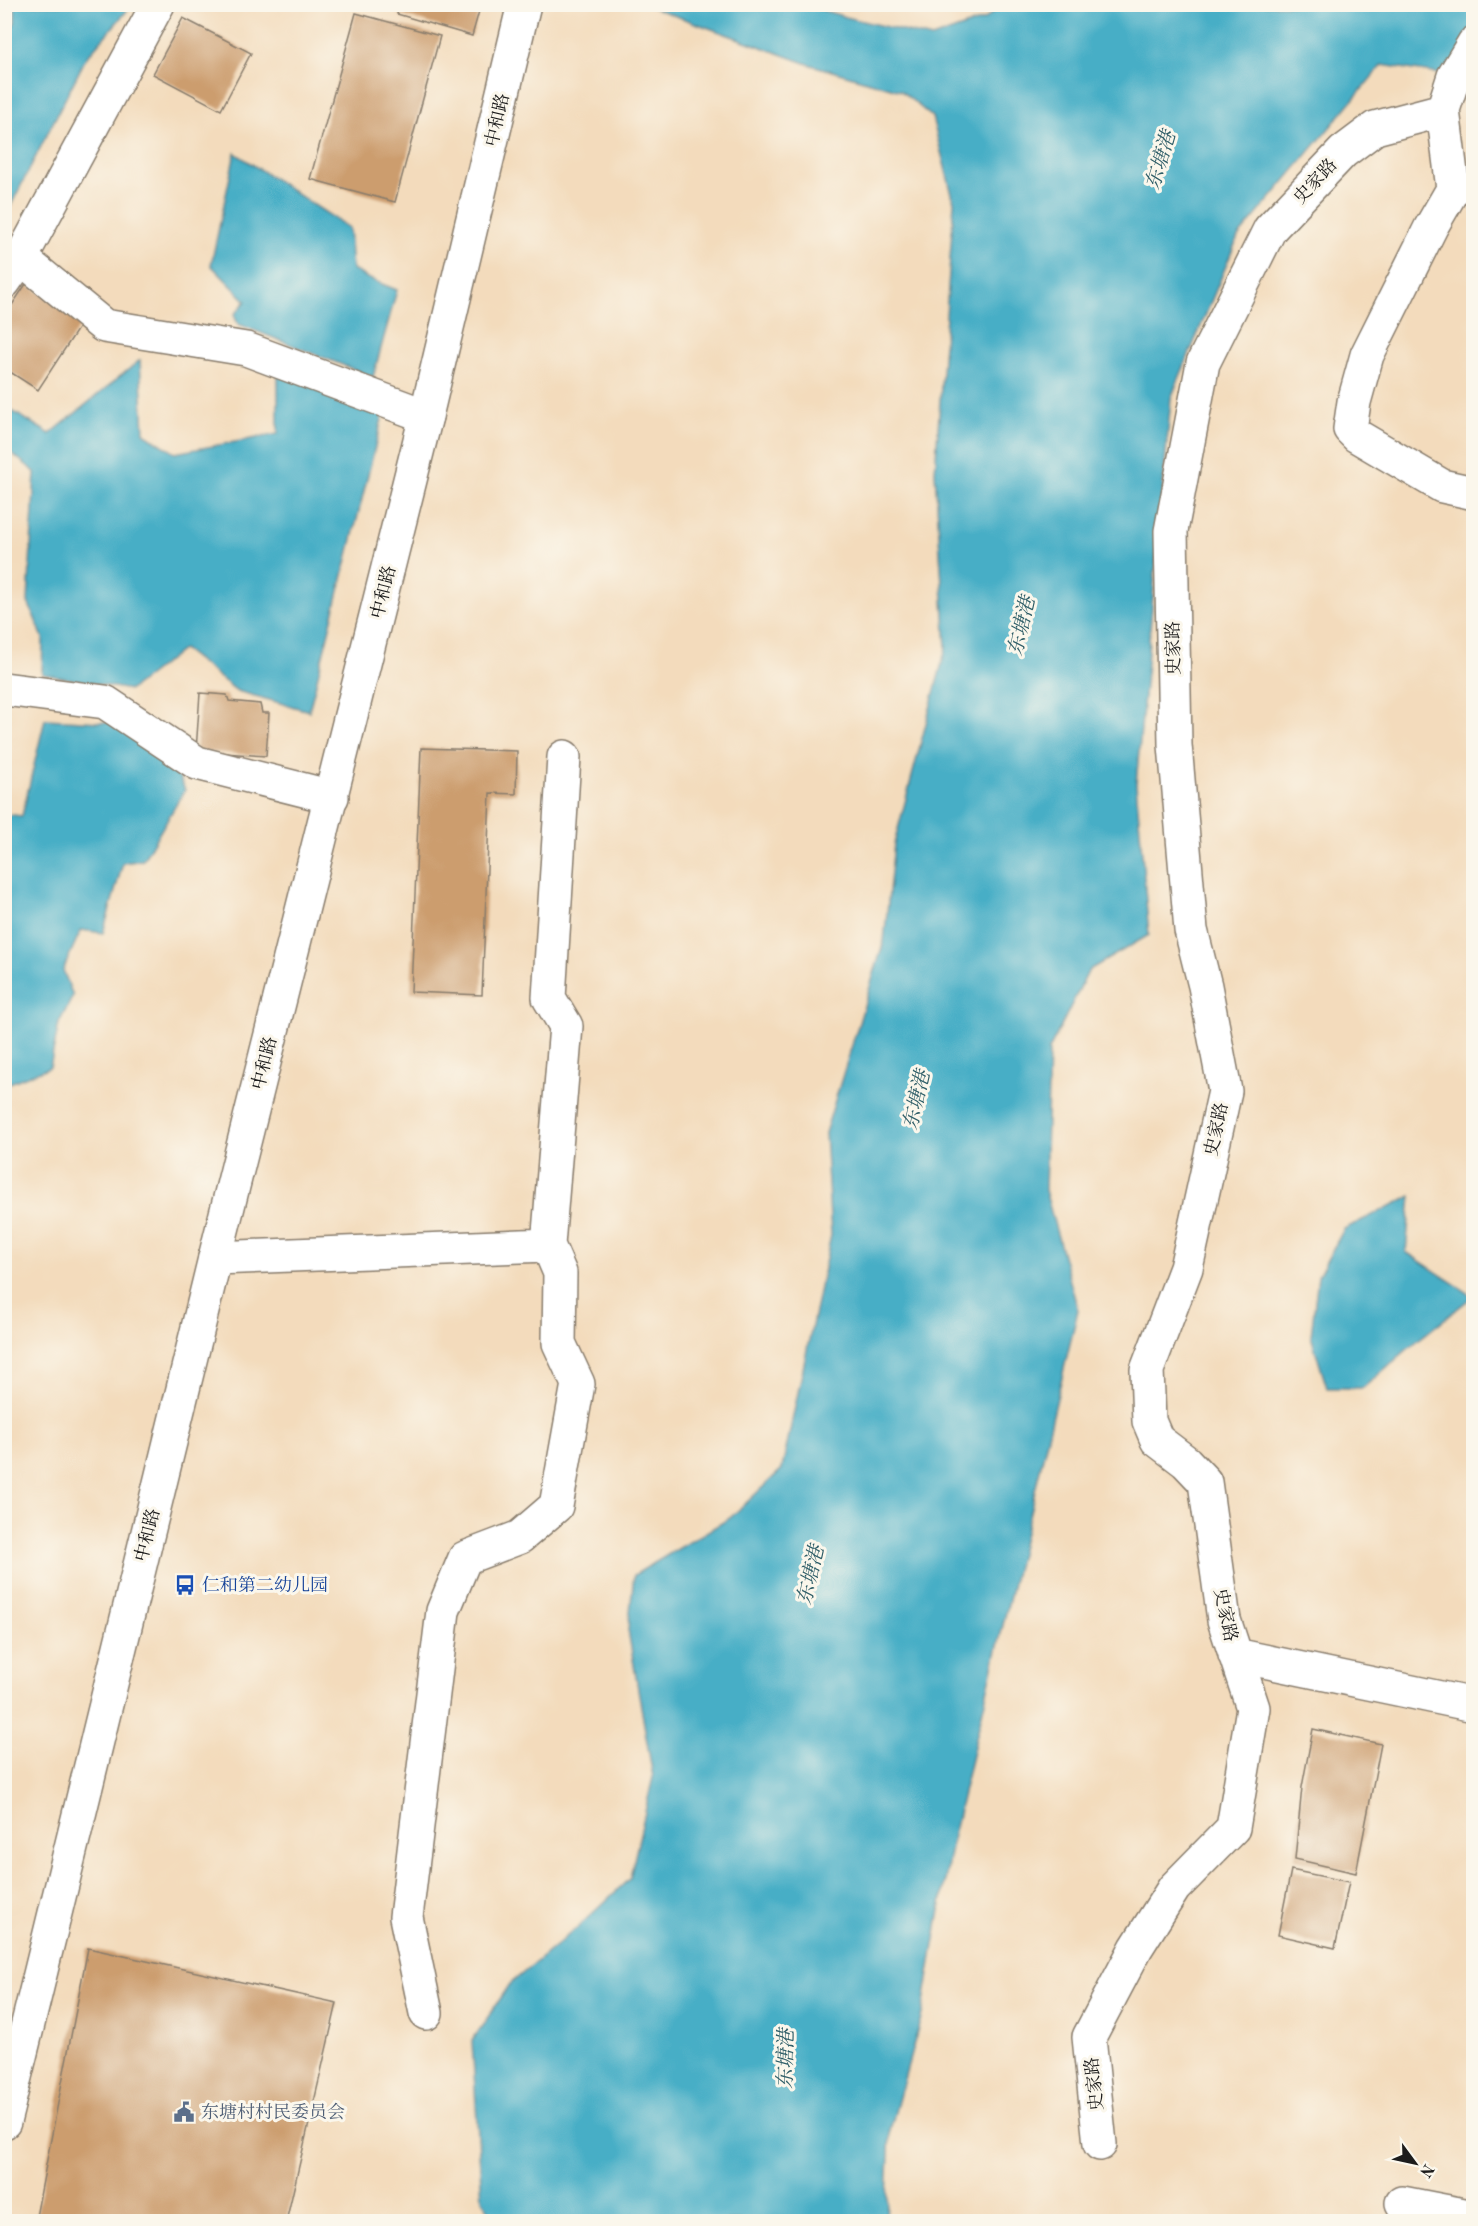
<svg xmlns="http://www.w3.org/2000/svg" width="1478" height="2226" font-family="'Old Standard TT','Noto Serif SC',serif">
<style>
.water{fill:#47aec6;stroke:#326571;stroke-width:1.5}
.building{fill:#cc9d6e}
.lines{fill:none;stroke-linecap:round;stroke-linejoin:round}
.street-casing{stroke:#887c6c;stroke-width:36}
.secondary-casing{stroke:#887c6c;stroke-width:36}
.street{stroke:#fff;stroke-width:33}
.secondary{stroke:#fff;stroke-width:33}
.labels{text-anchor:middle;stroke-width:6;stroke-linejoin:round;paint-order:stroke}
.street-label{font-size:18px;fill:#1c1c1c;stroke:#fbf7ec}
.transit-label{font-size:18px;fill:#164399;stroke:#fbf7ec;text-anchor:start}
.service-label{font-size:18px;fill:#4e5e75;stroke:#fbf7ec;text-anchor:start}
.water-label{font-size:20px;font-style:italic;fill:#2f5e68;stroke:#fbf7ec}
</style>
<rect width="100%" height="100%" fill="#fbf7ec"/>
<filter id="ink" filterUnits="userSpaceOnUse"><feTurbulence type="fractalNoise" baseFrequency=".0167" numOctaves="2"/><feDisplacementMap in="SourceGraphic" scale="12" xChannelSelector="R" yChannelSelector="G"/><feConvolveMatrix kernelMatrix="1 2 1 2 8 2 1 2 1" color-interpolation-filters="sRGB"/></filter>
<filter id="wash" filterUnits="userSpaceOnUse"><feTurbulence type="fractalNoise" baseFrequency=".008" numOctaves="4" result="noise"/><feDisplacementMap in="SourceGraphic" scale="24" xChannelSelector="R" yChannelSelector="G"/><feGaussianBlur stdDeviation="1.35" result="paint"/><feColorMatrix in="noise" values="0 0 0 0 0 0 0 0 0 0 0 0 0 0 0 0 0 1.4 0 .05"/><feComposite in="paint" operator="in"/></filter>
<g filter="url(#wash)">
<rect width="100%" height="100%" fill="#f3dbbc"/>
<path class="water" d="M15 5H132L86 58 5 217V40L15 22Z
M646 5H805L846 17 932 38 985 19 1002 5H1473V81L1471 79 1382 65 1238 237 1171 398 1136 784 1149 935 1089 970 1049 1050 1045 1190 1078 1310 953 1835 922 2014 890 2130 886 2221H495L482 2199 472 2041 510 1984 579 1926 630 1878 653 1777 628 1630 634 1575 730 1518 782 1469 831 1235 825 1133 884 941 894 844 946 648 935 472 954 202 932 117 901 91 808 64Z
M235 153 349 228 352 269 367 278 397 290 373 377 238 324 234 315 246 301 211 265Z
M140 360 144 433 175 453 278 434V371L383 415 309 711 237 691 183 649 130 690 42 674 43 638 28 602 35 472 5 448 4 406 50 434Z
M45 719 120 723 168 751 185 790 143 860 123 863 103 933 81 930 63 970 73 996 59 1023 50 1067 5 1085 4 814 22 816Z
M1411 1196 1406 1252 1473 1296 1417 1341 1363 1388H1327L1311 1336 1318 1276 1344 1229Z"/>
<g id="blocks">
<path class="building" d="M399 4H481L472 36 397 14Z
M356 13 440 36 395 202 310 179Z
M183 18 251 53 221 110 153 74Z
M26 284 83 321 38 390 4 368V317Z
M200 693 227 695 229 701 260 704 262 713H269L266 756 196 751Z
M421 748 517 751 516 794 490 793 482 995 411 992Z
M1313 1729 1381 1744 1356 1873 1295 1859 1302 1787Z
M1291 1870 1349 1882 1335 1948 1278 1935Z
M88 1948 337 2003 286 2222H35Z"/>
</g>
</g>
<g filter="url(#ink)">
<use href="#blocks" fill-opacity="0" stroke="#887c6c" stroke-width="1.5"/>
<g class="lines">
<g class="street-casing">
<path id="street" d="M1443 110 1453 189 1431 227 1367 355 1354 402 1350 429 1357 436 1442 486 1474 493
M21 258 104 326 246 349 426 416
M4 282 21 258 158 4
M4 689 105 702 197 763 332 797
M215 1258 548 1245
M1235 1655 1474 1705
M426 2013 406 1917 443 1611 465 1558 520 1537 556 1506 578 1384 559 1343 560 1273 548 1245 566 1026 549 998 564 757
M1100 2144 1089 2037 1136 1948 1174 1888 1233 1828 1253 1708 1224 1620 1205 1482 1186 1462 1157 1440 1149 1421 1147 1370 1186 1268 1225 1091 1205 986 1191 930 1175 745 1171 531 1203 363 1270 229 1343 152 1375 128 1443 110 1454 76 1474 43
M1402 2203 1474 2217"/>
</g>
<g class="secondary-casing">
<path id="secondary" d="M4 2122 215 1258 426 416 524 4"/>
</g>
<use href="#street" class="street"/>
<use href="#secondary" class="secondary"/>
</g>
</g>
<defs>
<g id="bus-bare" transform="scale(1.62)"><path d="M-5-6H5V4H4V6H2V4H-2V6H-4V4H-5ZM-3.5-4V0h7V-4ZM-3.5 1.2v1.5H-2V1.2ZM2 1.2v1.5H3.5V1.2Z" fill="#1a4fb4" stroke="#fbf7ec" stroke-width="2.5" paint-order="stroke"/></g>
<g id="civic-bare" transform="scale(1.62)"><path d="M-.6-6.5H3V-4.5H.6V-3L4-1V1h2V6H-6V1h2V-1L-.6-3ZM-1.2 2.5V6h2.4V2.5Z" fill="#5c6f8a" stroke="#fbf7ec" stroke-width="2.5" paint-order="stroke"/></g>
</defs>
<g fill-rule="evenodd">
<use href="#bus-bare" x="185" y="1585"/>
<use href="#civic-bare" x="184" y="2112"/>
</g>
<g class="labels">
<g class="street-label">
<text transform="translate(497 120) rotate(-77)" y="6">中和路</text>
<text transform="translate(1315 181) rotate(-47)" y="6">史家路</text>
<text transform="translate(383 592) rotate(-76)" y="6">中和路</text>
<text transform="translate(1173 648) rotate(-91)" y="6">史家路</text>
<text transform="translate(264 1063) rotate(-76)" y="6">中和路</text>
<text transform="translate(1216 1129) rotate(-78)" y="6">史家路</text>
<text transform="translate(147 1535) rotate(-76)" y="6">中和路</text>
<text transform="translate(1226 1615) rotate(78)" y="6">史家路</text>
<text transform="translate(1094 2084) rotate(-96)" y="6">史家路</text>
</g>
<g class="transit-label">
<text x="202" y="1591">仁和第二幼儿园</text>
</g>
<g class="service-label">
<text x="201" y="2118">东塘村村民委员会</text>
</g>
<g class="water-label">
<text transform="translate(1160 160) rotate(-73)" y="7">东塘港</text>
<text transform="translate(1021 626) rotate(-77)" y="7">东塘港</text>
<text transform="translate(916 1100) rotate(-77)" y="7">东塘港</text>
<text transform="translate(810 1575) rotate(-77)" y="7">东塘港</text>
<text transform="translate(785 2059) rotate(-89)" y="7">东塘港</text>
</g>
</g>
<rect width="1478" height="2226" fill="none" stroke="#fbf7ec" stroke-width="24"/>
<g transform="translate(1415 2163) rotate(123)" stroke="#fbf7ec" stroke-width="4.5" paint-order="stroke">
<path d="M0-4.5L10 22L0 15L-10 22Z" fill="#1c1c1c"/>
<text y="-9" font-size="16" font-weight="bold" text-anchor="middle" fill="#1c1c1c">N</text>
</g>
</svg>
